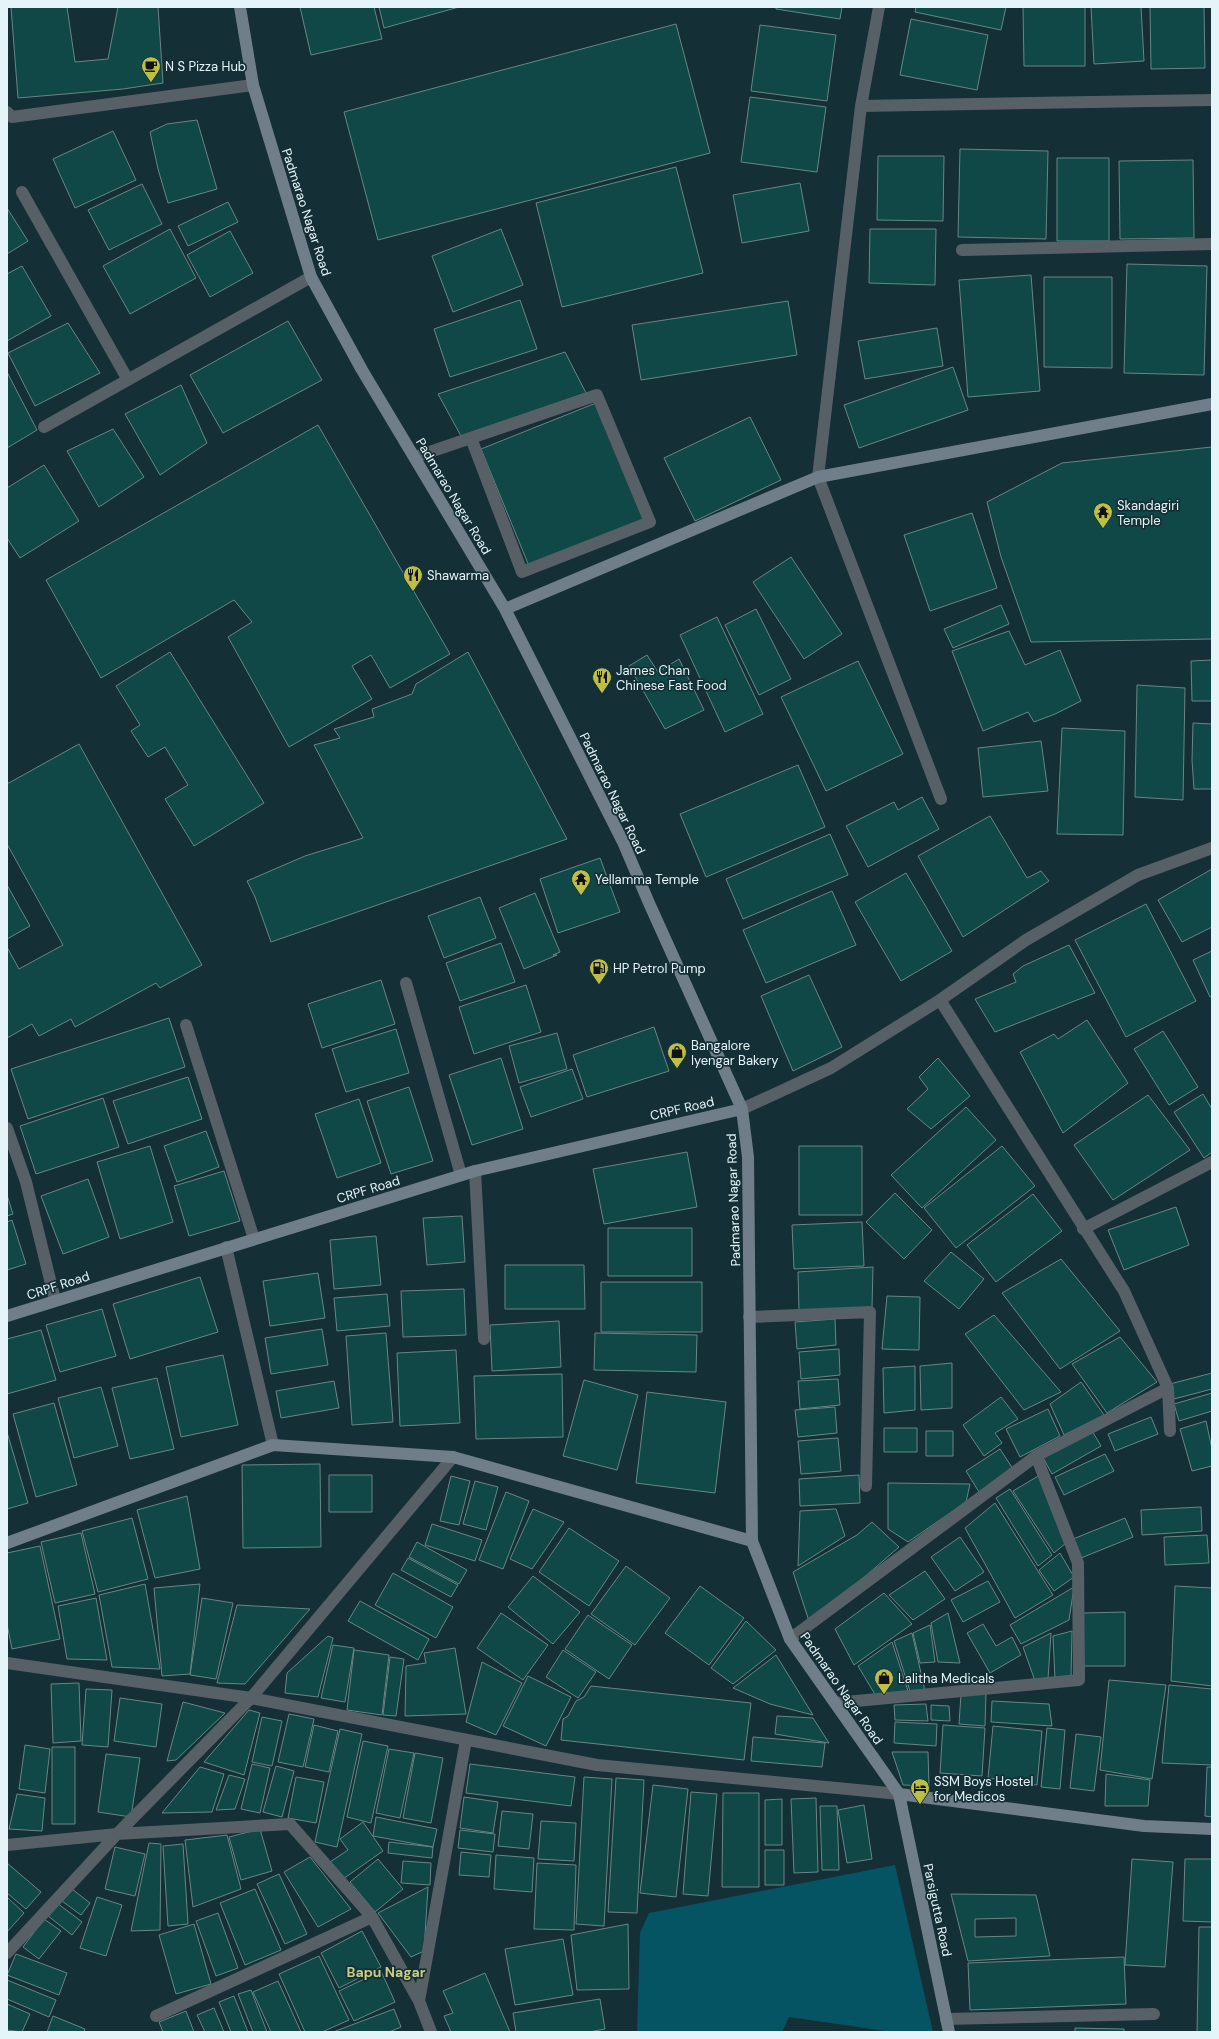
<svg xmlns="http://www.w3.org/2000/svg" width="1219" height="2039" font-family="'DM Sans',sans-serif">
<style>
.green{fill:#055463}
.building{fill:#104847;stroke:#688686;fill-rule:evenodd}
.lines{fill:none;stroke-linecap:round;stroke-linejoin:round}
.street{stroke:#576067;stroke-width:12}
.secondary{stroke:#6f7e88;stroke-width:12}
.labels{text-anchor:middle;stroke-width:3.5;stroke-linejoin:round;paint-order:stroke}
.poi-label{font-size:13px;fill:#e5f4f8;stroke:#142f35;text-anchor:start}
.street-label{font-size:13px;fill:#e5f4f8;stroke:#142f35}
.neighbourhood-label{font-size:14px;font-weight:bold;fill:#cbce80;stroke:#142f35}
</style>
<rect width="100%" height="100%" fill="#142f35"/>
<path class="green" d="M895 1865 933 2032H892L789 2017 782 2032H637L640 1933 649 1913Z"/>
<path class="building" d="M11 7H67L75 62 108 59 118 7H158L163 83 123 89 18 98Z
M300 7H374L382 39 311 55Z
M379 7H459L384 28Z
M776 7H842L840 19 776 9Z
M916 7H1006L1001 30 915 12Z
M1023 7H1085V66H1024Z
M1091 7H1141L1144 61 1094 64Z
M1150 7H1204L1205 68 1151 69Z
M911 19 988 35 977 90 900 75Z
M676 24 710 153 378 240 344 112Z
M760 25 836 35 827 101 751 91Z
M750 97 826 107 817 172 741 162Z
M197 120 217 189 168 203 158 169 150 132 167 124Z
M113 131 136 180 75 208 53 159Z
M960 149 1048 151 1046 239 958 237Z
M878 156H944L943 221 877 220Z
M1057 158H1109V241H1057Z
M1193 160 1194 238 1120 239 1119 161Z
M676 167 703 273 562 307 536 203Z
M800 183 809 231 742 243 733 195Z
M142 184 162 224 109 250 88 210Z
M228 202 238 222 188 246 178 226Z
M7 208 28 241 7 254Z
M170 229 196 278 130 314 103 266Z
M501 229 523 285 453 312 432 256Z
M870 229H936L935 285 869 283Z
M230 231 253 273 210 297 187 255Z
M1127 264 1207 266 1204 375 1124 373Z
M22 266 51 316 7 341V274Z
M1031 275 1040 391 968 397 959 280Z
M1044 277H1112V368L1044 367Z
M520 300 537 349 450 377 434 329Z
M788 301 797 355 641 380 632 325Z
M288 321 322 380 223 433 190 375Z
M68 323 100 373 35 406 8 353Z
M937 328 943 366 865 379 858 341Z
M565 352 586 393 461 436 438 394Z
M953 367 968 410 859 448 844 405Z
M7 372 37 430 7 448Z
M181 385 207 443 160 475 125 414Z
M596 403 644 520 529 566 481 449Z
M750 417 781 480 695 521 664 458Z
M318 425 450 654 390 688 371 655 352 666 372 699 289 747 228 637 252 622 234 600 101 678 46 580Z
M113 429 144 477 99 507 67 451Z
M1212 447V639L1031 642 1001 557 987 502 1062 463Z
M44 465 79 521 20 558 7 538V488Z
M972 513 997 588 930 611 904 535Z
M791 557 842 634 804 659 753 582Z
M1001 605 1009 624 953 648 944 629Z
M756 609 791 679 759 695 725 625Z
M717 617 763 714 725 732 680 635Z
M1009 631 1025 665 1060 650 1081 701 1055 714 1034 722 1028 712 983 731 952 651Z
M170 652 264 803 194 846 165 799 188 785 165 747 148 757 131 731 140 725 116 686Z
M468 652 567 839 271 942 255 897 247 881 305 856 363 838 314 745 340 738 334 729 374 717 372 709 412 694 416 684Z
M647 655 658 672 679 659 704 710 665 729 629 666Z
M1212 660V701H1192L1191 661Z
M858 661 903 754 826 791 781 697Z
M1137 685 1185 688 1183 800 1135 797Z
M1193 723 1212 724V789H1194L1192 760Z
M1062 728 1125 731 1123 835 1057 834Z
M1041 741 1048 791 983 797 978 748Z
M79 744 202 965 160 988 156 983 75 1027 71 1019 39 1036 32 1024 7 1038V947L19 969 63 945 7 844V784Z
M798 765 825 827 706 877 680 814Z
M922 797 939 829 868 867 846 826 894 802 898 810Z
M990 816 1027 878 1041 871 1049 881 963 937 918 856Z
M830 834 848 875 743 919 726 879Z
M600 858 620 912 558 933 540 879Z
M1212 869V927L1182 942 1158 900Z
M906 873 952 951 901 981 855 902Z
M7 885 30 926 7 939Z
M832 891 856 945 766 983 743 930Z
M535 893 560 952 553 955H557L524 969 499 908Z
M480 897 496 938 444 958 428 916Z
M1146 904 1196 1001 1126 1037 1075 940Z
M501 943 515 982 460 1001 446 963Z
M1069 945 1095 993 995 1032 975 999 1016 982 1013 974 1023 966Z
M1212 951V996L1210 997 1193 960Z
M809 975 842 1047 793 1071 761 996Z
M381 980 395 1024 322 1048 308 1004Z
M526 985 541 1032 474 1054 459 1007Z
M169 1018 185 1067 28 1119 11 1069Z
M1087 1020 1128 1083 1063 1133 1020 1052 1054 1034 1058 1039Z
M654 1027 669 1071 587 1097 573 1055Z
M396 1029 409 1073 346 1092 332 1049Z
M1163 1031 1198 1087 1169 1105 1134 1049Z
M557 1033 567 1069 519 1083 509 1046Z
M501 1058 523 1129 472 1145 449 1075Z
M938 1058 970 1096 931 1129 907 1109 928 1089 919 1077Z
M572 1069 583 1099 531 1117 520 1087Z
M188 1077 202 1119 128 1144 113 1101Z
M409 1087 433 1161 391 1174 367 1101Z
M1203 1094 1212 1109V1152L1204 1158 1174 1112Z
M1148 1095 1190 1150 1113 1200 1074 1145Z
M103 1098 119 1147 36 1174 20 1126Z
M359 1099 381 1163 337 1178 315 1114Z
M966 1107 996 1140 922 1208 891 1175Z
M206 1131 219 1167 177 1182 164 1146Z
M150 1146 173 1222 120 1239 97 1162Z
M799 1146H862V1215H799Z
M1002 1146 1035 1186 956 1248 924 1208Z
M687 1152 697 1207 604 1224 593 1169Z
M224 1171 240 1221 189 1236 174 1186Z
M88 1179 109 1237 63 1254 41 1196Z
M895 1193 932 1230 904 1259 866 1222Z
M1033 1194 1062 1231 996 1282 967 1245Z
M7 1195 13 1214 7 1216Z
M1176 1207 1189 1245 1124 1270 1108 1230Z
M462 1216 465 1262 427 1265 423 1218Z
M12 1220 26 1264 7 1270V1222Z
M862 1222 864 1266 794 1269 792 1225Z
M608 1228H692V1276H608Z
M376 1236 381 1285 334 1289 330 1240Z
M951 1252 984 1279 959 1309 924 1281Z
M1061 1259 1120 1331 1060 1369 1002 1293Z
M505 1265H584L585 1309H505Z
M873 1267 872 1308 799 1311 798 1272Z
M318 1273 325 1318 270 1326 263 1281Z
M200 1277 218 1332 130 1359 113 1304Z
M601 1282H702V1332H601Z
M464 1289 466 1335 403 1337 401 1291Z
M387 1294 390 1326 337 1331 334 1298Z
M887 1296 920 1297 919 1350 882 1349Z
M102 1309 116 1356 60 1372 46 1325Z
M994 1315 1061 1392 1024 1410 965 1334Z
M835 1319 836 1345 797 1349 795 1322Z
M559 1321 561 1367 492 1371 490 1325Z
M322 1329 328 1365 271 1374 265 1338Z
M41 1330 56 1380 7 1394V1339Z
M386 1333 393 1422 352 1425 346 1336Z
M595 1333 697 1335 696 1372 594 1370Z
M1120 1337 1157 1382 1107 1413 1072 1364Z
M839 1349 840 1375 801 1379 799 1352Z
M456 1350 460 1423 400 1426 397 1353Z
M223 1355 238 1425 181 1437 166 1367Z
M952 1363V1408L921 1410 920 1366Z
M915 1366V1410L884 1413 883 1368Z
M1212 1373V1389L1174 1399 1170 1384Z
M562 1374 563 1437 476 1439 474 1376Z
M157 1378 174 1449 130 1459 112 1388Z
M838 1379 840 1405 800 1409 798 1381Z
M584 1380 638 1395 617 1470 563 1456Z
M334 1381 339 1408 281 1418 276 1391Z
M1081 1382 1104 1415 1064 1435 1050 1404Z
M101 1387 118 1446 74 1458 58 1398Z
M647 1392 726 1402 715 1493 636 1483Z
M1212 1393V1411L1179 1421 1174 1404Z
M1001 1397 1018 1419 995 1433 1002 1443 984 1456 963 1425Z
M54 1403 77 1485 36 1497 13 1414Z
M835 1407 837 1433 798 1437 795 1410Z
M1048 1409 1060 1436 1020 1457 1006 1429Z
M1151 1417 1158 1434 1115 1451 1108 1434Z
M1206 1421 1212 1449V1466L1192 1471 1180 1429Z
M884 1428H917V1452H884Z
M1091 1429 1101 1446 1052 1474 1042 1456Z
M926 1431H953V1456H926Z
M7 1432 28 1503 7 1509Z
M838 1438 841 1471 801 1474 798 1441Z
M1000 1449 1013 1469 979 1492 966 1471Z
M1105 1454 1114 1471 1064 1495 1055 1477Z
M320 1464 321 1547 243 1548 242 1465Z
M329 1475H372V1512H329Z
M859 1475 860 1503 800 1506 799 1479Z
M1040 1475 1066 1543 1054 1553 1013 1491Z
M451 1476 470 1481 459 1525 440 1521Z
M475 1481 498 1487 486 1530 463 1524Z
M888 1483 970 1484 966 1502 908 1542 888 1529Z
M1010 1489 1052 1555 1038 1566 996 1498Z
M506 1492 529 1501 503 1569 479 1560Z
M187 1496 200 1569 155 1578 137 1510Z
M995 1503 1053 1595 1015 1618 965 1528Z
M1201 1507 1202 1531 1142 1535 1141 1510Z
M533 1509 564 1522 532 1569 510 1559Z
M836 1509 845 1536 798 1566 800 1511Z
M132 1518 148 1579 98 1592 82 1531Z
M1125 1518 1133 1537 1081 1558 1073 1539Z
M872 1522 899 1547 837 1601 809 1621 793 1572 857 1535Z
M432 1524 482 1540 475 1561 425 1545Z
M569 1528 619 1561 589 1606 539 1572Z
M81 1533 95 1594 55 1603 41 1542Z
M1207 1535 1209 1563 1165 1565 1164 1537Z
M960 1537 984 1572 955 1591 931 1557Z
M417 1542 467 1570 459 1584 409 1557Z
M40 1546 60 1639 12 1649 7 1624V1553Z
M1060 1553 1074 1577 1054 1591 1039 1570Z
M408 1558 458 1585 451 1597 401 1570Z
M626 1566 670 1598 635 1645 591 1614Z
M925 1571 945 1599 913 1620 889 1595Z
M393 1573 453 1607 436 1638 375 1605Z
M533 1576 580 1612 553 1644 508 1607Z
M988 1581 1000 1602 963 1622 951 1600Z
M145 1584 160 1669 112 1667 99 1595Z
M200 1584 190 1674 162 1676 154 1588Z
M700 1586 744 1618 709 1665 665 1633Z
M1175 1586 1212 1588V1686L1171 1681Z
M1074 1587 1069 1620 1021 1644 1010 1625Z
M884 1593 912 1624 854 1665 835 1629Z
M96 1598 107 1660 67 1659 58 1606Z
M202 1598 233 1603 216 1679 190 1675Z
M360 1601 429 1639 418 1660 348 1621Z
M237 1605 310 1609 245 1684 217 1683Z
M1125 1612V1666H1083V1613Z
M501 1613 548 1645 523 1680 477 1648Z
M948 1613 960 1663 938 1662 931 1623Z
M588 1615 632 1645 609 1679 565 1649Z
M746 1621 776 1650 733 1684 711 1668Z
M983 1624 996 1646 1012 1637 1021 1655 990 1673 967 1633Z
M930 1625 935 1662 920 1663 913 1633Z
M1072 1631 1071 1677 1055 1680 1053 1636Z
M912 1633 925 1691H910L894 1641Z
M1051 1633 1048 1679 1035 1681 1023 1647Z
M328 1636 333 1638 318 1697 285 1693 287 1673Z
M892 1642 908 1691 876 1696 858 1666Z
M333 1645 354 1648 345 1702 321 1698Z
M455 1648 466 1714 405 1716 406 1666 426 1663 424 1653Z
M354 1650 389 1655 382 1715 347 1710Z
M563 1650 596 1672 578 1698 546 1677Z
M776 1655 813 1715 770 1704 733 1688Z
M390 1657 404 1659 396 1716 383 1715Z
M482 1662 522 1683 496 1735 466 1722Z
M528 1676 571 1697 546 1746 503 1726Z
M1109 1680 1166 1685 1152 1779 1100 1770Z
M79 1683 81 1741 53 1743 51 1684Z
M1169 1685 1212 1689V1765L1162 1763Z
M591 1686 751 1703 744 1760 561 1740 563 1719 568 1716 576 1701 584 1697Z
M86 1689 112 1690 108 1747 82 1745Z
M986 1692 985 1726 959 1724 961 1694Z
M120 1698 162 1704 156 1747 114 1741Z
M992 1701 1049 1704 1052 1726 991 1722Z
M183 1702 225 1713 176 1760 167 1761Z
M926 1704 928 1721 895 1720 894 1705Z
M931 1705 949 1706 950 1721 931 1720Z
M249 1710 260 1713 244 1775 204 1762Z
M289 1714 314 1719 303 1767 278 1762Z
M777 1716 813 1718 829 1743 775 1734Z
M262 1717 282 1721 272 1766 252 1762Z
M895 1722 937 1724 936 1746 894 1743Z
M314 1725 338 1731 329 1772 305 1767Z
M943 1725 985 1728 982 1776 940 1773Z
M993 1726 1042 1731 1037 1785 988 1778Z
M1047 1728 1065 1730 1060 1789 1041 1787Z
M340 1729 362 1734 337 1847 315 1842Z
M1076 1734 1101 1737 1094 1791 1070 1788Z
M753 1737 825 1743 822 1767 751 1761Z
M363 1741 388 1746 371 1823 347 1817Z
M25 1745 50 1749 45 1793 19 1789Z
M52 1747H75V1824H52Z
M389 1749 414 1753 400 1818 376 1813Z
M892 1752H928L929 1786 903 1785Z
M415 1753 443 1758 431 1823 403 1818Z
M106 1754 140 1758 131 1817 98 1812Z
M252 1764 270 1768 260 1813 241 1809Z
M470 1764 575 1777 571 1806 466 1793Z
M276 1766 294 1771 282 1817 263 1812Z
M200 1767 224 1774 212 1812 162 1813Z
M1207 1767H1212V1817L1205 1816Z
M1106 1774 1150 1780 1148 1806H1105Z
M229 1775 245 1779 235 1809 216 1810Z
M296 1777 324 1782 316 1823 288 1818Z
M584 1777 612 1779 604 1926 576 1924Z
M616 1778 644 1780 637 1913 608 1912Z
M653 1785 688 1789 676 1897 640 1893Z
M691 1792 717 1794 708 1896 683 1894Z
M723 1793H759V1887H722Z
M17 1794 45 1798 42 1831 9 1829Z
M464 1797 498 1802 493 1833 460 1828Z
M816 1798 818 1872 794 1873 791 1799Z
M782 1799V1845H765V1800Z
M864 1805 872 1859 847 1863 838 1810Z
M820 1806H837L839 1870H822Z
M502 1811 533 1814 529 1849 498 1846Z
M376 1817 437 1829 433 1847 373 1836Z
M541 1821 576 1823 574 1861 538 1859Z
M363 1822 383 1851 343 1879 330 1862 348 1850 340 1839Z
M260 1829 272 1871 241 1880 229 1837Z
M460 1830 495 1834 493 1852 458 1848Z
M227 1835 241 1889 193 1907 185 1840Z
M389 1842 433 1847 432 1858 388 1853Z
M149 1843 161 1844 160 1930 131 1931Z
M183 1844 188 1924 168 1926 163 1846Z
M115 1847 145 1854 135 1896 105 1889Z
M765 1850H784V1885H765Z
M461 1852 491 1855 489 1877 459 1875Z
M496 1855 534 1858 532 1892 494 1889Z
M310 1857 351 1909 318 1927 284 1872Z
M378 1859 403 1889 375 1912 350 1882Z
M1132 1859 1173 1862 1165 1967 1125 1965Z
M1185 1859H1212V1922L1183 1921Z
M403 1861 431 1863 430 1885 401 1883Z
M7 1863 41 1892 26 1909 7 1893Z
M537 1863 576 1865 574 1930 534 1929Z
M279 1874 307 1934 285 1944 257 1884Z
M428 1887 424 1951 411 1957 378 1913Z
M72 1889 90 1903 81 1915 62 1901Z
M255 1889 281 1950 245 1965 220 1903Z
M951 1894 1036 1895 1050 1956 968 1961ZM1016 1918V1936L975 1937V1919Z
M7 1897 24 1913 7 1932Z
M97 1897 122 1905 106 1956 80 1948Z
M57 1903 82 1922 72 1935 47 1915Z
M218 1913 238 1968 216 1976 196 1921Z
M44 1919 61 1931 39 1959 23 1947Z
M194 1924 211 1984 176 1994 159 1935Z
M628 1924 629 1989 577 1990 571 1935Z
M1199 1927H1212V2032H1197Z
M362 1931 381 1967 339 1988 321 1953Z
M563 1939 573 1995 515 2005 505 1949Z
M16 1954 67 1973 59 1995 7 1975Z
M319 1956 349 2020 322 2032H305L279 1974Z
M1124 1957 1126 2004 970 2010 968 1963Z
M381 1971 395 2002 354 2021 339 1991Z
M485 1973 510 2032H451L444 2016 453 2013 443 1991Z
M7 1980 56 2000 49 2017 7 1999Z
M278 1981 301 2032H271L253 1992Z
M251 1990 267 2032H253L238 1994Z
M234 1996 248 2032H231L219 2002Z
M600 1999 605 2029 589 2032H516L513 2013Z
M7 2004 30 2014 22 2032 7 2030Z
M214 2008 224 2032H205L197 2015Z
M394 2009 401 2027 389 2032H333Z
M186 2011 194 2032H163L159 2022Z
M53 2016 85 2029 84 2032H47Z
M1075 2028 1124 2029V2032H1075Z"/>
<g class="lines">
<path class="street" d="M879 7 861 106 818 477 941 799
M861 106 1212 100
M7 112 12 117 253 85
M22 192 128 380
M962 250 1212 244
M44 427 311 277
M415 457 597 395 650 522 522 572 471 438
M406 983 461 1175
M940 1000 1124 1291 1168 1388 1170 1431
M186 1025 254 1239
M742 1109 831 1068 940 1000 1026 940 1138 875 1212 848
M7 1128 26 1182 55 1300
M475 1171 484 1339
M1083 1229 1212 1162
M226 1247 273 1445
M749 1317 870 1312 866 1486
M790 1639 1036 1456 1168 1388
M7 1663 251 1698 597 1765 899 1794
M835 1703 1079 1680 1078 1563 1036 1456
M7 1845 117 1834 290 1824 372 1917 419 2001
M7 1953 117 1834 251 1698 453 1457
M156 2016 372 1917
M946 2019 1154 2014
M431 2032 419 2001 466 1740"/>
<path class="secondary" d="M240 7 253 85 311 277 362 370 505 609 623 842 649 903 742 1109 748 1157 752 1541 790 1639 899 1794 949 2032
M505 609 818 477 1212 404
M7 1316 475 1171 742 1109
M7 1543 273 1445 453 1457 752 1541
M899 1794 1144 1826 1212 1829"/>
</g>
<defs>
<g id="cafe-pin" transform="scale(1)"><path d="M0 17L-7.5 6A9.5 9.5 0 1 1 7.5 6Z" fill="#bdbf43" stroke="#142f35"/><path d="M-5.5-4.5H6V0H3Q3 3.5 0 3.5H-2.5Q-5.5 3.5-5.5 0ZM3-3.2v2h1.7v-2ZM-6 4.5H4V6H-6Z" fill="#111"/></g>
<g id="temple-pin" transform="scale(1)"><path d="M0 17L-7.5 6A9.5 9.5 0 1 1 7.5 6Z" fill="#bdbf43" stroke="#142f35"/><path d="M0-6L5-2H3V0L6.5 2.5H4V6H1.5V3h-3V6H-4V2.5H-6.5L-3 0V-2H-5Z" fill="#111"/></g>
<g id="restaurant-pin" transform="scale(1)"><path d="M0 17L-7.5 6A9.5 9.5 0 1 1 7.5 6Z" fill="#bdbf43" stroke="#142f35"/><path d="M-5-6h1v4h1v-4h1v4h1v-4h1v5L-1.5 .5V6h-2V.5L-5-1ZM5-6V6H3V1.5H1.5Q1.5-4 5-6Z" fill="#111"/></g>
<g id="fuel-pin" transform="scale(1)"><path d="M0 17L-7.5 6A9.5 9.5 0 1 1 7.5 6Z" fill="#bdbf43" stroke="#142f35"/><path d="M-5.5-6h7V0h2V4h1.3V-2.5L3-4.5l.8-.8L6-3V5H2.5V1h-1V6h-7ZM-4.2-4.7v3.2H.2V-4.7Z" fill="#111"/></g>
<g id="shop-pin" transform="scale(1)"><path d="M0 17L-7.5 6A9.5 9.5 0 1 1 7.5 6Z" fill="#bdbf43" stroke="#142f35"/><path d="M-5-2.5h2.3a2.7 3.5 0 0 1 5.4 0H5L5.5 6h-11ZM-1.5-2.5h3a1.5 2.3 0 0 0-3 0Z" fill="#111"/></g>
<g id="hotel-pin" transform="scale(1)"><path d="M0 17L-7.5 6A9.5 9.5 0 1 1 7.5 6Z" fill="#bdbf43" stroke="#142f35"/><path d="M-6-4.5h1.5V1H6V5H4.5V3h-9V5H-6ZM-4 0a1.8 1.8 0 1 1 3.6 0ZM.5 0V-2.5h3Q6-2.5 6 0Z" fill="#111"/></g>
</defs>
<g fill-rule="evenodd">
<use href="#cafe-pin" x="151" y="66"/>
<use href="#temple-pin" x="1103" y="512"/>
<use href="#restaurant-pin" x="413" y="575"/>
<use href="#restaurant-pin" x="602" y="677"/>
<use href="#temple-pin" x="581" y="879"/>
<use href="#fuel-pin" x="599" y="968"/>
<use href="#shop-pin" x="677" y="1052"/>
<use href="#shop-pin" x="884" y="1678"/>
<use href="#hotel-pin" x="920" y="1788"/>
</g>
<g class="labels">
<g class="poi-label">
<text x="165" y="71">N S Pizza Hub</text>
<text x="1117" y="510">Skandagiri<tspan x="1117" dy="15">Temple</tspan></text>
<text x="427" y="580">Shawarma</text>
<text x="616" y="675">James Chan<tspan x="616" dy="15">Chinese Fast Food</tspan></text>
<text x="595" y="884">Yellamma Temple</text>
<text x="613" y="973">HP Petrol Pump</text>
<text x="691" y="1050">Bangalore<tspan x="691" dy="15">Iyengar Bakery</tspan></text>
<text x="898" y="1683">Lalitha Medicals</text>
<text x="934" y="1786">SSM Boys Hostel<tspan x="934" dy="15">for Medicos</tspan></text>
</g>
<g class="street-label">
<text transform="translate(307 212) rotate(72)" y="5">Padmarao Nagar Road</text>
<text transform="translate(454 496) rotate(59)" y="5">Padmarao Nagar Road</text>
<text transform="translate(613 793) rotate(64)" y="5">Padmarao Nagar Road</text>
<text transform="translate(682 1108) rotate(-13)" y="5">CRPF Road</text>
<text transform="translate(368 1189) rotate(-17)" y="5">CRPF Road</text>
<text transform="translate(733 1200) rotate(-92)" y="5">Padmarao Nagar Road</text>
<text transform="translate(58 1285) rotate(-18)" y="5">CRPF Road</text>
<text transform="translate(842 1688) rotate(55)" y="5">Padmarao Nagar Road</text>
<text transform="translate(938 1910) rotate(78)" y="5">Parsigutta Road</text>
</g>
<g class="neighbourhood-label">
<text x="386" y="1977">Bapu Nagar</text>
</g>
</g>
<rect width="1219" height="2039" fill="none" stroke="#e5f4f8" stroke-width="16"/>
</svg>
